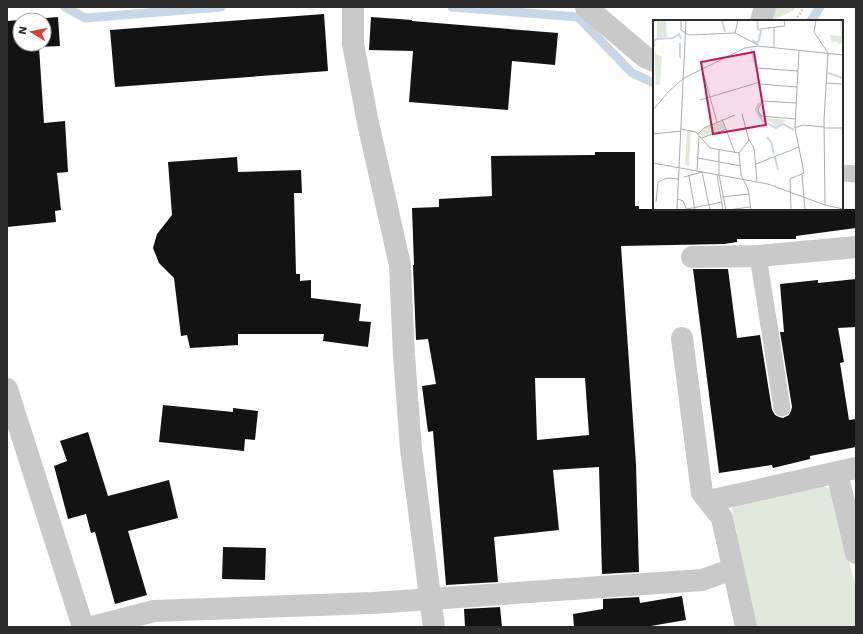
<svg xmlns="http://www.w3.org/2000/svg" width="863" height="634" font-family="'Work Sans',sans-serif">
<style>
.green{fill:#e0eada}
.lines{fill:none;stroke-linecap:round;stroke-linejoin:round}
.stream{stroke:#c6d7ea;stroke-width:9}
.building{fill:#131313;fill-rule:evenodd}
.path{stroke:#c9c9c9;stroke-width:2.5;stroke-dasharray:2 2;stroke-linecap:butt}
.service{stroke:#c9c9c9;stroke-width:17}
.minor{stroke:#c9c9c9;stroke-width:22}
.tertiary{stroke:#c9c9c9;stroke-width:22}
.inset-river{fill:none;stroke:#c6d7ea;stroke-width:2}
.inset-road{fill:none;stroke:#ababab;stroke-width:1}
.view{fill:#c2185b;fill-opacity:0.15;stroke:#c2185b;stroke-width:2}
.inset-edge{fill:none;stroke:#2c2c2c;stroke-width:2}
</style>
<rect width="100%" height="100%" fill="#fff"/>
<path class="green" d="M776 7H796L793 11 773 20Z
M819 484 830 489 856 587V627H756L732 510 734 503Z"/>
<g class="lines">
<path class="stream" d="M65 7 85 18 221 7
M452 7 578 17 632 73 654 83
M811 21 820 7"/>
</g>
<path class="building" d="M324 14 328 71 115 87 110 30Z
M58 17 60 46 39 47 44 123 65 121 68 172 57 173 61 210 55 211 56 222 7 227V21ZM20 20H44V44H20Z
M371 17 412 20V21L558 33 555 65 512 61 508 110 409 102 413 51 369 50Z
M595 152H635V206H639V209H856V228L796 236V239H737V242L724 244 621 246 636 464 639 572 602 574 599 467 553 470 559 530 494 537 498 582 446 585 433 431 428 432 422 386 436 384 428 339 416 340 413 265H414L412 208 439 207V199L492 196 491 156 595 155ZM535 378H585L589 435 537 440Z
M237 157 238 172 301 170 302 193H294L296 274H300V281L311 280V298L361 304 359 321 371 322 368 347 323 341 324 334H238V345L190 348 187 335 181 336 174 278 159 263 153 248 157 234 172 215 168 162Z
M693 269H728L737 338 760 335 772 410 775 415 779 417 783 418 789 415 791 411 792 407 780 332H784L780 284 818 280V283L856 279V327L838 328 844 362 840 363 849 420 856 419V447L810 456V459L773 468 772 465 719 473Z
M163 405 233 412V408L258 411 255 440 245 439 244 451 159 442Z
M88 432 108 496 169 480 178 518 128 531 147 595 115 604 95 532 91 533 86 514 68 519 54 466 67 461 60 441Z
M223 547 266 548 265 580 222 579Z
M682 596 686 620 645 627H574L573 614 603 609V599L639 597 640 603Z
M500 607 502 627H465L464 609Z"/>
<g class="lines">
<path class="path" d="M795 21 804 7"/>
<path class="service" d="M842 173 856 174
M758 256 782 408"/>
<path class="minor" d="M353 7V44L368 123 400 265 404 355 411 449 434 627
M586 7 645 57 654 61
M761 21 765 7
M692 257 758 256 856 247
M682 338 702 493 722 518 746 627
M837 472 856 553
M709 501 856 468
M92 627 154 611 373 603 702 580 733 569"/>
<path class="tertiary" d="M7 389 83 627"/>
</g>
<g transform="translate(653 20)">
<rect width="190" height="190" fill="#fff"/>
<path d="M4 0H13L14 17 4 18ZM187 0H189L190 23 185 24V22H178L177 15 188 16ZM1 30 4 35 9 36 7 64 3 65ZM110 97 133 100 124 107ZM69 101 72 108 50 117 47 114 51 108ZM34 111H38L36 147 32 144Z" fill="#e0eada"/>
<path class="inset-river" d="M69 0 72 12M99 20 104 23 106 20 108 11 105 9 104 0M1 27V21L4 19 20 18 26 14 28 19M98 29 103 48M27 38V23M175 53 190 58M106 83 103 90 109 100 123 108 130 104 141 110M114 117 118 122 121 134M122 137 125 150"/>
<path class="inset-road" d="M28 0V10L36 15 82 13 105 25M163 0 161 12 175 33 171 100 172 185M121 7V28M107 9 132 6 131 0M82 13 85 0M49 49 64 102M173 63 190 64M107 64 144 67M47 80 107 62M109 81 143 83M0 90 15 72 31 58 92 28 105 26 190 35M69 99 82 133M142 99 108 96 105 90 109 81 104 48 145 51M142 108 149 105 171 107M171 108H190M28 109 43 112 57 128 86 133M189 109 190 121M0 114 28 111M45 114 51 108 82 95M49 118 73 109M96 120 101 128 104 161M86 133 88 155 95 169 98 190M86 133 96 120 89 94M45 138 88 146M0 143 115 164 172 185 190 189M103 144 146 127M44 151 46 116M64 155 70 190M66 155 73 190M66 155V130M149 155 152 190M36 156 42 190M31 157 49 152 57 190M69 177 96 174M25 179 30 181 34 190M3 182 5 162 14 158 26 159M34 189 69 182M24 190 33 0M74 190 97 187M138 190 137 159 151 153 142 108 146 30"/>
<path class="view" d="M101 32 113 105 60 114 48 42Z"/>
<rect width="190" height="190" class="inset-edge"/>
</g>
<rect width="863" height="634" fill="none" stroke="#2c2c2c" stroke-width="16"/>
<g transform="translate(32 32) rotate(280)"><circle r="19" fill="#ffffff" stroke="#ababab"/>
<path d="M0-3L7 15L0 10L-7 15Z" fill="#e33b2f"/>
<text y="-6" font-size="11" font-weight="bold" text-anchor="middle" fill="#2c2c2c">N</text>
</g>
</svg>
